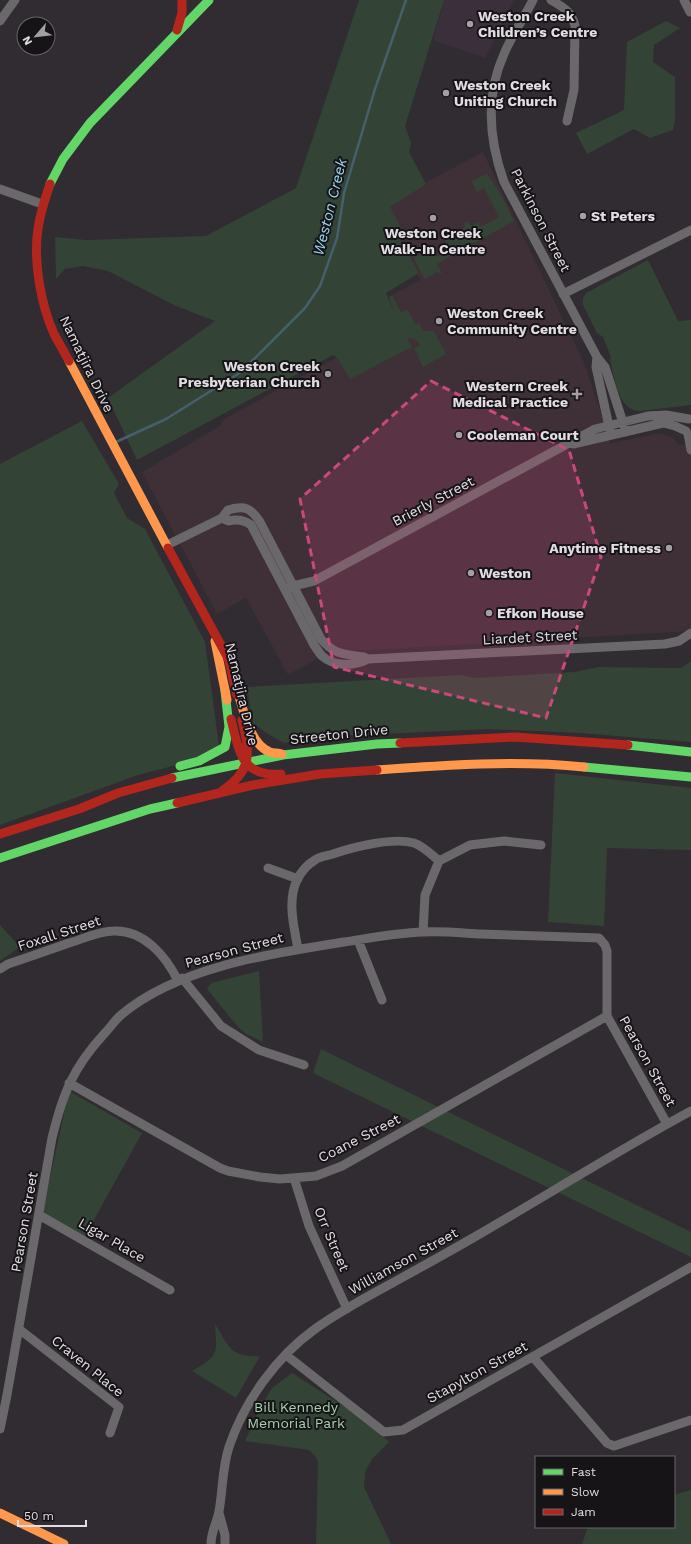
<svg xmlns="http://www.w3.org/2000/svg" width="691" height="1544" font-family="'Work Sans',sans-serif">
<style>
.commercial{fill:#3f2f36}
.built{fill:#3a2f3b}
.green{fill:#334436}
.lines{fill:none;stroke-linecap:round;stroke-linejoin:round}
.stream{stroke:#45606c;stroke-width:2.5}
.street{stroke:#6b686b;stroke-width:9}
.fast{stroke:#63d668;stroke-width:9}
.slow{stroke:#ff974d;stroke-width:9}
.jam{stroke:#b3261e;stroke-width:9}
.marked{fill:#ca497d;fill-opacity:0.2;stroke:#ca497d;stroke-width:3;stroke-dasharray:8 5;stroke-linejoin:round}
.poi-dot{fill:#a49fa4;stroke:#171418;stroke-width:1.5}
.labels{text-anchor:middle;stroke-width:4;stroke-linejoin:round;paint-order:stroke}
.poi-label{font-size:14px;font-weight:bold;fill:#e2dde2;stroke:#171418;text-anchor:start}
.street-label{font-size:14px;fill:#e2dde2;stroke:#171418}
.park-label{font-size:14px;fill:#a5d2ac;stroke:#171418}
.water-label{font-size:15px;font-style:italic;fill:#97d4ed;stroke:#171418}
</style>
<rect width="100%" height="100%" fill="#302c31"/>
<path class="commercial" d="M483 152 584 363 611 443 660 433 673 438 679 445 691 444V631L351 651 317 659 288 675 246 598 217 614 142 472 220 426 223 420 402 321 389 297 420 280 380 207Z"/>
<path class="built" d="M444 0H514L485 58 433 40Z"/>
<path class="green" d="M359 0H444L405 126 411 143 409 152 426 184 390 207 406 237 400 241 419 273 386 293 394 311 389 297 392 295 401 312 407 309 416 325 419 323 423 331H434L446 354 423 367 414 348 420 345 415 339 407 338 412 347 350 379 338 359 333 355 137 460 108 398 215 321 176 306 108 271 83 266 65 269 56 279 55 237 86 240 206 236 296 188Z
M666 21 680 28 654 45 653 62 675 77V119L673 130 650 138 634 129 587 154 576 133 624 110 627 42Z
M487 174 502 196 514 221 437 264 442 273 439 274 438 272 424 279 414 258 428 250C434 257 439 257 446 253L447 246 444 239 465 227 464 223 468 221 471 226 478 222 481 227 499 217 484 188 477 192 472 182 473 180Z
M648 260 678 321 691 320V405L640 411C617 410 615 377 610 360L611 357 603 337 597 333 583 305V298L586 293Z
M82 421 119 484 114 493 127 518 145 529 205 642 219 746 196 760 138 775 0 825V464Z
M691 661V742L580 733 488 729 319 737 284 743 268 734 253 723 252 719 247 687 460 675 476 678 575 672 598 667 681 668Z
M555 773 691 788V850L607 848 604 926 548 922Z
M0 925 20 947 0 961Z
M259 971 263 1042 246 1034 238 1027 207 989 211 983Z
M321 1049 691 1232V1257L313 1073Z
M69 1091 142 1133 85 1236 42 1214Z
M215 1324C229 1346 230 1358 260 1356L236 1398 192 1371C219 1356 217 1354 215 1324Z
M292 1373 365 1420 389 1442 372 1459 365 1472 364 1487 391 1544H316L318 1462 315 1456 309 1450 245 1441 260 1408 272 1388Z
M691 1490V1544H582L588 1527H674V1495Z"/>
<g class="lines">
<path class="stream" d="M116 442 166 419 241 372 305 308 320 286 337 238 344 193 375 89 406 0"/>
<path class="street" d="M533 0C524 18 512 35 504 54 485 96 489 140 504 182L597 357 605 367 626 432
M551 0C563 7 572 12 575 26L574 90 567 121
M684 0 690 12
M0 21 15 0
M0 189 42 204
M563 294 691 230
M597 357 596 367 610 431
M688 434 691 450
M573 444 663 423 675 426 686 431
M222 518 229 521C237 519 244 520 251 525L314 645C317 649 319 653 322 656 334 667 355 666 368 659L665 644 679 641 691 633
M167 545 222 518 228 510C245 505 251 508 260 522L321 639C334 655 345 654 364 657L368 659
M285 590 293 586 314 581 595 429 648 416 666 415 689 419
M268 868 298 879
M423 932 425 895 439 861 470 845 504 841 541 845
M358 940 382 1000
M298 949C294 927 287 901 297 880 301 872 308 864 315 860 320 856 327 856 333 854 353 847 393 837 414 843 423 846 432 855 439 861
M0 969 8 964C29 957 49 950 69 943 83 939 99 931 114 931 144 930 166 956 178 981
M182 978 221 1026 259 1050 304 1065
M69 1083 220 1168 228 1171 260 1177 280 1179 316 1176 342 1166 607 1016
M294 1178 309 1226 347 1309
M39 1215 170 1290
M19 1329 119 1407 110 1433
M286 1355 384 1432 403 1430 691 1267
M533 1357 607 1443 614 1446 691 1420
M0 1429 7 1395 52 1138C63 1093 73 1068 104 1034 110 1028 115 1020 121 1015 177 967 273 953 344 942 370 938 396 933 423 932 442 931 462 933 481 934 520 935 560 937 599 938L605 945 607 951V1016L667 1124
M219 1513 225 1535V1544
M211 1544C211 1531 217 1523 219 1511 223 1490 222 1468 229 1447 244 1402 276 1357 315 1329 337 1313 361 1300 385 1287 416 1270 447 1253 478 1235 549 1194 619 1150 691 1111"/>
<path class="fast" d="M50 184 63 159 90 123 209 0
M628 745 691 752
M180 766 199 761 225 747 229 727 225 691
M584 767 691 777
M172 778 283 755 377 744 400 743
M0 858 150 809 177 803"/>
<path class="slow" d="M69 361 168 548
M215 641 227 700
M235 685C243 704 248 744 270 752 273 753 278 753 282 754
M377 770C446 765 515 760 584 767
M0 1513 64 1544"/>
<path class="jam" d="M177 30 182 13V0
M50 184C45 199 40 213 38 229 33 261 41 305 54 334 59 343 64 352 69 361
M168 548 228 658 237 695
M231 719C239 751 241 777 281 774
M400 743 515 737 628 745
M222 791C253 770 250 753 242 720
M177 803 253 785 320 774 377 770
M0 834 79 809 118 793 172 778"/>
</g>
<path class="marked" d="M431 381 569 450 601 557 546 718 334 667 300 499Z"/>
<g class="poi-dot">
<circle cx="470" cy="24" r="4"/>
<circle cx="446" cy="93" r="4"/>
<circle cx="583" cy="216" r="4"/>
<circle cx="433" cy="218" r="4"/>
<circle cx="439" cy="321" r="4"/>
<circle cx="328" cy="374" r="4"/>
<path d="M575 388h4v4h4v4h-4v4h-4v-4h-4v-4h4z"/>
<circle cx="459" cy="435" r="4"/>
<circle cx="669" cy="548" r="4"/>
<circle cx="471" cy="573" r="4"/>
<circle cx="489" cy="613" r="4"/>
</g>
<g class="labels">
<g class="poi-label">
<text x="478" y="21">Weston Creek<tspan x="478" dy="16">Children’s Centre</tspan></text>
<text x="454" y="90">Weston Creek<tspan x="454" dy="16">Uniting Church</tspan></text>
<text x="591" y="221">St Peters</text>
<text x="433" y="238" text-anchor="middle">Weston Creek<tspan x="433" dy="16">Walk-In Centre</tspan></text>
<text x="447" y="318">Weston Creek<tspan x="447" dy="16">Community Centre</tspan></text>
<text x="320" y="371" text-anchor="end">Weston Creek<tspan x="320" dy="16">Presbyterian Church</tspan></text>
<text x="568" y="391" text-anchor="end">Western Creek<tspan x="568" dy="16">Medical Practice</tspan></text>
<text x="467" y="440">Cooleman Court</text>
<text x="661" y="553" text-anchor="end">Anytime Fitness</text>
<text x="479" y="578">Weston</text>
<text x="497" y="618">Efkon House</text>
</g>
<g class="street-label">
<text transform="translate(541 220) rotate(63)" y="5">Parkinson Street</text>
<text transform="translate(87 364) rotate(64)" y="5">Namatjira Drive</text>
<text transform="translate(433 501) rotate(-28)" y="5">Brierly Street</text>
<text transform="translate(530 637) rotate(-3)" y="5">Liardet Street</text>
<text transform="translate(242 694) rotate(77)" y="5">Namatjira Drive</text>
<text transform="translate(339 734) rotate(-6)" y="5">Streeton Drive</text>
<text transform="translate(59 933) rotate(-18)" y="5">Foxall Street</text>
<text transform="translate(234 950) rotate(-15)" y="5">Pearson Street</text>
<text transform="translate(648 1061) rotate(61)" y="5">Pearson Street</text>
<text transform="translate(359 1138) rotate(-27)" y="5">Coane Street</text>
<text transform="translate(24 1222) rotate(-80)" y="5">Pearson Street</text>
<text transform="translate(332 1239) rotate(67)" y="5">Orr Street</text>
<text transform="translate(112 1240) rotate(30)" y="5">Ligar Place</text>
<text transform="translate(403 1261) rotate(-29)" y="5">Williamson Street</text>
<text transform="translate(88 1366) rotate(39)" y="5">Craven Place</text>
<text transform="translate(477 1372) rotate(-29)" y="5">Stapylton Street</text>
</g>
<g class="park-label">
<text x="296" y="1412">Bill Kennedy<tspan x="296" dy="16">Memorial Park</tspan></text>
</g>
<g class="water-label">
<text transform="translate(330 207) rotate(-76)" y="5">Weston Creek</text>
</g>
</g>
<rect x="535" y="1456" width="140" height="72" fill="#171418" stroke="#686469"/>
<rect x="543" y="1469" width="20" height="6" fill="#63d668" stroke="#686469"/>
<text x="571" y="1476" font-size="12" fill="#e2dde2">Fast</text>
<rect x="543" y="1489" width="20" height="6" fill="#ff974d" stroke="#686469"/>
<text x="571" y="1496" font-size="12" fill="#e2dde2">Slow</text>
<rect x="543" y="1509" width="20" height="6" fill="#b3261e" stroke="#686469"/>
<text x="571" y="1516" font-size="12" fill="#e2dde2">Jam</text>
<g transform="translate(36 36) rotate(242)"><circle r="19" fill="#171418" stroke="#686469"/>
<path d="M0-3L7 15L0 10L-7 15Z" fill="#a49fa4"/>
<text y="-6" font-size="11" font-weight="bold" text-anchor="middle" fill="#e2dde2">N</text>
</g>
<path d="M18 1520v6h68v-6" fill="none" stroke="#e2dde2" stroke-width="2"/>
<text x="24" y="1520" font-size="12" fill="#e2dde2" stroke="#171418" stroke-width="3" paint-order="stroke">50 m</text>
</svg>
